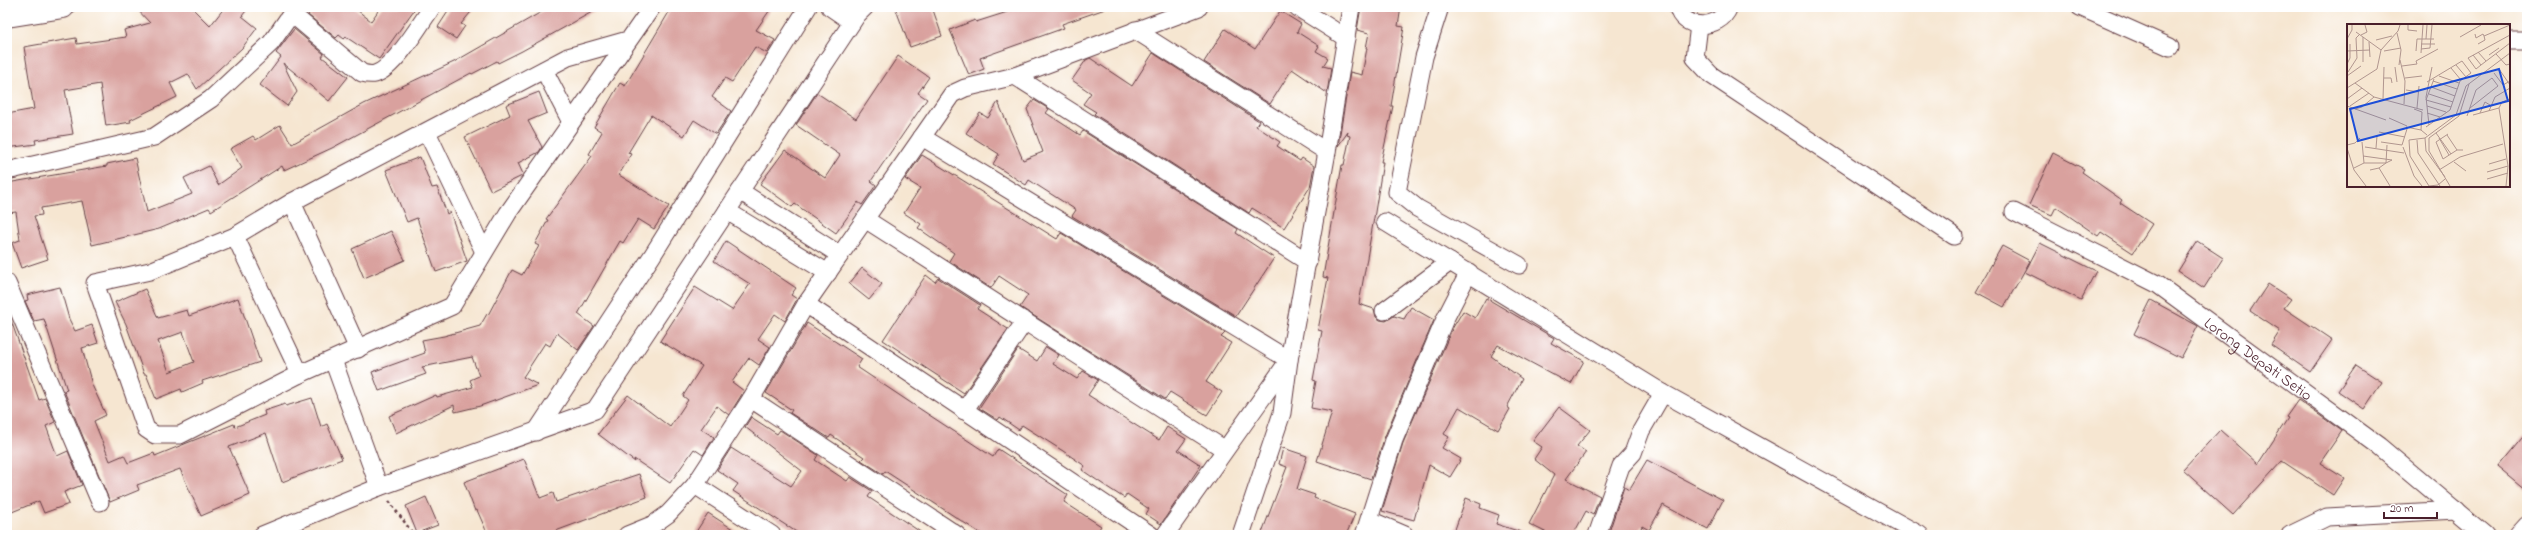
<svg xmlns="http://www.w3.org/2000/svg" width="2534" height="542" font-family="'Indie Flower',sans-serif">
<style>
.building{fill:#d9a19e;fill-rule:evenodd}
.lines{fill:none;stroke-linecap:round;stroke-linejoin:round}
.minor-casing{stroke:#643d44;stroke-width:19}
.secondary-casing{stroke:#643d44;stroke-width:24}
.path{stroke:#643d44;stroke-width:2.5;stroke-dasharray:3 3;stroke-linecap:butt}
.minor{stroke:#fff;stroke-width:17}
.secondary{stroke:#fff;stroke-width:22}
.labels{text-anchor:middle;stroke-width:3;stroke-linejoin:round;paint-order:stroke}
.street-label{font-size:16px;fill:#4a1f2b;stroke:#fff}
.inset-road{fill:none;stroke:#b1968f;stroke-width:1}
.view{fill:#1d4ed8;fill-opacity:0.15;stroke:#1d4ed8;stroke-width:2}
.inset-edge{fill:none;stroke:#4a1f2b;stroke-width:2}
</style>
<rect width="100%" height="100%" fill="#fff"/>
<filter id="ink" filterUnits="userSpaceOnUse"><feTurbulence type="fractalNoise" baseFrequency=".025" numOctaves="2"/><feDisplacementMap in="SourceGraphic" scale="8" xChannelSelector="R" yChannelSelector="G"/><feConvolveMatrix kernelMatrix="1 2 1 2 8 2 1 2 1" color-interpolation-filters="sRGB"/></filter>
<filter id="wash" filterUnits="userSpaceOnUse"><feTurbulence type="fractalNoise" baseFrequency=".012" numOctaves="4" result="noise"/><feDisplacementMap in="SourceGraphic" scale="16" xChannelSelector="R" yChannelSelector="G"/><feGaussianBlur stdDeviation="0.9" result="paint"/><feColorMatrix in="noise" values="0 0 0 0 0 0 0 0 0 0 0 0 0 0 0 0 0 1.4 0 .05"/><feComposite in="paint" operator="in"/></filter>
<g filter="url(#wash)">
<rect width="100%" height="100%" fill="#f6e6d1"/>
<g id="blocks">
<path class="building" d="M135 7H191L210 26 225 7H249L242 16 257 28 242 48 197 89 188 74 170 83 177 97 130 120 131 122 106 126 100 84 65 90 73 134 35 140 36 144 7 148V114L34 109 24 47 76 38 77 44 126 37 124 30 150 23Z
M314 7H353L371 21 381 7H416L379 59 346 37 344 39 339 35 336 38 308 15Z
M451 7H475L461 24 465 26 456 39 438 27Z
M550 7H601L522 51 498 63 497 61 472 74 471 73 332 148 284 170 282 166 211 211 209 208 159 229 92 245 82 201 41 208 42 215 34 216 48 259 21 268 12 243 20 240 16 212 7 213V183L107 166V164L135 158 147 212 192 194 184 178 209 166 218 185 242 168 230 149 253 136 256 140 280 125 292 144 364 104 454 62Z
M672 7H772L756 30 775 40 767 53 755 47 732 82 725 78 712 97 731 111 716 134 694 120 684 136 651 115 628 153 631 154 619 175 669 206 654 229 638 219 623 243 620 241 578 314 594 326 578 350 557 333 550 346 545 343 523 377 538 385 480 406 455 412 454 405 396 433 389 416 436 395 437 397 473 387 470 380 479 376 472 357 422 367 426 374 379 391 372 372 425 353 422 340 444 336 480 326 487 314 488 315 512 270 522 275 539 246 535 244 548 220 546 219 592 156 589 154 602 132 594 127 620 83 625 86Z
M895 7H932L942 36 910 47Z
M1023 7H1105V9L1062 24 1064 28 980 58 984 69 969 75 950 30 975 20 976 22Z
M1361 7H1401L1398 26 1404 27 1391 106H1393L1381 162H1383L1375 212 1359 304 1374 309 1376 317 1380 320 1386 321 1394 316 1404 319 1411 307 1434 320 1385 436 1371 479 1317 461 1332 412 1311 408 1316 381 1313 380 1322 331 1318 330 1328 278 1323 277 1342 165H1344L1350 136 1347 135 1348 132 1338 146 1350 72 1362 75 1367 48H1366L1369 33 1357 30Z
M1280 11 1301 24 1297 32 1319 46 1316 51 1328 58 1323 66 1331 68 1327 93 1292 69 1270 104 1204 62 1225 29 1255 49Z
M294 29 324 54 322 57 348 77 329 101 283 63 297 92 287 106 260 85 281 57 276 53Z
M1153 53 1259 121 1256 126 1280 142 1277 146 1300 161 1302 158 1314 166 1310 187 1284 228 1252 208 1249 213 1094 114 1096 112 1083 104 1091 93 1072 80 1086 60 1090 58 1132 86Z
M898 56 929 77 918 93 927 99 871 181 876 185 862 205 858 202 836 233 795 204 792 207 760 184 785 150 825 178 840 155 796 125 817 93 856 119Z
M539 92 547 113 528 121 542 147 539 152 518 163 523 174 522 176 491 191 465 137 510 115 506 105Z
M1034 100 1049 109 1046 113 1080 135 1083 131 1238 229 1236 233 1274 258 1236 316 1072 216 1076 210 1029 180 1026 185 993 164 999 154 966 133 980 113 988 118 998 102 1023 160 1043 152 1027 109Z
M2053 153 2084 169 2082 172 2122 200 2120 203 2152 224 2133 253 2101 232 2098 236 2056 207 2052 215 2029 205Z
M922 155 1057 239 1061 233 1225 333 1221 337 1231 343 1206 382 1222 392 1207 415 1170 392 1165 399 1020 307 1028 295 999 276 991 288 949 261 954 253 918 228 921 224 904 213 920 188 905 179Z
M420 157 432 188 437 187 447 214 450 212 467 261 436 272 417 218 407 222 386 170Z
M391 231 405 260 364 278 352 249Z
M726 241 796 288 791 295 797 299 785 321 775 314 758 339 770 347 759 365 749 358 732 382 744 391 729 415 717 406 701 429 714 437 703 455 694 449 670 483 634 459 635 462 598 434 628 395 670 427 688 400 683 396 702 366 660 341 695 287 732 310 750 284 714 261Z
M2197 241 2223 258 2204 288 2178 271Z
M2040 243 2096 271 2081 300 2025 272Z
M2002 246 2030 261 2004 307 1976 292Z
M862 268 882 284 869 300 849 284Z
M926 275 935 282 938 278 980 305 977 309 1008 329 964 393 883 340Z
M2268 284 2291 299 2284 308 2332 340 2310 372 2271 345 2280 331 2250 311Z
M60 287 69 319 75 331 92 325 98 343 82 348 92 385 106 415 94 421 110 461 124 455 128 463 154 453 155 456 234 424 235 427 265 415 264 411 285 404 286 406 312 398 321 427 327 424 342 459 282 482 266 433 229 447 250 495 201 516 180 469 137 485 139 490 110 502 64 391 67 390 44 319 34 321 25 301 28 300 27 295Z
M145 289 158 318 187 310 189 316 238 298 260 362 202 381 203 383 182 392 181 389 156 399 146 374H144L126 324 115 302ZM183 332 194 362 169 372 158 341Z
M1486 298 1554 338 1551 343 1584 361 1571 384 1498 345 1491 356 1522 379 1507 407 1510 409 1498 430 1459 407 1444 434 1449 437 1442 448 1461 459 1450 477 1429 465 1414 520 1382 511 1403 443 1452 329 1463 311 1475 318Z
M2151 300 2198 326 2181 358 2134 334Z
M7 309 39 400 45 398 55 422 46 426 57 456 68 451 82 485 64 492 69 504 44 513 39 501 7 514Z
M807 323 862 359 857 367 911 403 993 457 998 449 1068 495 1064 502 1101 526 1095 535H983L885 471 883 474 861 460 864 457 831 435 829 438 790 413 792 410 766 393Z
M1046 347 1059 355 1053 364 1077 379 1083 371 1098 380 1088 395 1121 416 1159 440 1167 427 1186 439 1178 450 1201 465 1161 524 1146 514 1149 509 1127 494 1124 498 1104 485 1082 470 1085 466 1063 451 1022 425 1019 430 1000 417 998 420 979 408 1018 349 1037 361Z
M2356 365 2382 382 2364 409 2338 391Z
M2298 400 2342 431 2320 463 2344 478 2333 495 2282 461 2233 515 2183 470 2220 430 2258 464 2288 418 2286 417Z
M1559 407 1590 430 1577 446 1586 452 1566 479 1600 496 1593 515 1586 511 1573 535H1551L1529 524 1554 475 1534 459 1542 447 1533 441Z
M751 417 777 434 780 430 818 455 815 460 847 481 850 477 872 491 868 497 925 535H801L733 491 738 484 717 470 731 448 791 486 802 471 745 427Z
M2527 432V491L2498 467Z
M1283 448 1307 456 1297 489 1315 495 1314 498 1355 514 1346 535H1261L1287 467 1279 464Z
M524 459 540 498 553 493 556 502 639 474 647 497 545 535H488L477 510 475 511 464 482Z
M1647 460 1723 500 1708 529 1663 505 1649 530 1642 526 1638 535H1608L1624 487 1629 490Z
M426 497 438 525 417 533 406 506Z
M1466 498 1481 504 1480 508 1499 515 1496 524 1521 532 1520 535H1453Z
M708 513 742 535H694Z"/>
</g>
</g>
<g filter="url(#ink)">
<use href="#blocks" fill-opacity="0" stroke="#643d44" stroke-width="1"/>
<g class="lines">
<g class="minor-casing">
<g id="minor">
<path d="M830 7 852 22"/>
<path d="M1297 7 1346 38"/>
<path d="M1440 7 1424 57 1397 192 1417 208 1519 265"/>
<path d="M1678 7C1681 29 1719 32 1729 7"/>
<path d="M2080 7 2170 47"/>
<path d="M292 14 362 73C366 74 371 75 375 74 394 69 421 23 432 7"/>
<path d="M1699 25 1695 58 1711 75 1954 236"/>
<path d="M1135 30 1327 152"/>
<path d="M628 40 568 57 292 202 235 236 150 271 95 283 146 429 155 435H180L300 374 452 306 508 213 652 7"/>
<path d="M2509 41H2527"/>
<path d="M544 70 571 122"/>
<path d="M1015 76 1308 262"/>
<path d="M427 132 484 252"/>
<path d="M922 137 1289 360 1165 535"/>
<path d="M7 171 154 137 211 99 271 43 296 7"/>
<path d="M740 191 840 255"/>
<path d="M292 202 358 349"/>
<path d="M727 211 828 273"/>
<path id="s1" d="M2014 212 2157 284 2379 446 2485 535"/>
<path d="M865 219 1224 449"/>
<path d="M1385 222 1663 393 1920 535"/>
<path d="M235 236 300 374"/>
<path d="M7 283 100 502"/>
<path d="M806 304 1151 535"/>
<path d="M1384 311 1450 262"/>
<path d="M333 360 379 487"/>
<path d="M751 399 957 535"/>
<path d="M964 411 1025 321"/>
<path d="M536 432 652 256 808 7"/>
<path d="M695 485 772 535"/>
<path d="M1370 520 1405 535"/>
<path d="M262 535 379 487 595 410 857 15 865 7"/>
<path d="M627 535 654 524 668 514 695 485 751 399 806 304 952 94 965 88 1015 76 1199 7"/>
<path d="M1241 535 1282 413 1289 360 1327 152 1351 7"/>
<path d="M1364 535 1394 440 1445 319 1469 272"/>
<path d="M1597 535 1621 466 1633 453 1641 431 1663 393"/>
<path d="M2290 535 2327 517 2456 510"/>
<path d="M2518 535 2527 525"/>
</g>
</g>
<g class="secondary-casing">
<path id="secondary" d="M7 16 63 7"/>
</g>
<path class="path" d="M389 501 414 535"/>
<use href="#minor" class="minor"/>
<use href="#secondary" class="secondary"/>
</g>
</g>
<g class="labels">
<g class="street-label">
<text dy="6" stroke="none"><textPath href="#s1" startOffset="286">Lorong Depati Setio</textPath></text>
</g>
</g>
<g transform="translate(2347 24)">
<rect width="163" height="163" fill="#f6e6d1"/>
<path class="inset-road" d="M61 1V6L70 7M9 8 34 26M50 9 54 26 52 41M128 10 129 14 136 10 137 12 163 1M14 11 20 8 18 1M16 13V38M113 13 134 1M0 15 5 6V1M79 15 80 1M29 16 45 12M22 18 23 33M74 20H88M131 20 138 16 137 12M74 25 83 24 85 1M0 27 23 26M37 27 54 24M69 27 70 15H87M131 28 139 37M74 29 76 1M149 30 159 41 163 40M126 31 134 41 163 19M142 31 152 24M53 36 58 57 57 80M0 40 3 34V20M109 41 119 53M134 41 129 45 121 34 163 11M55 42 70 40 69 37 91 25M48 43 50 58M104 44 114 56M152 45 163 61M1 48 10 34 9 14 13 10M147 49 156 61 163 57M0 52 14 42M92 52 112 59M37 54H44L45 59M58 54 75 52M87 55 79 76 104 83M86 57 110 65M8 59 27 73 76 86M84 63 108 72M0 64 30 45 34 26 51 7 53 1M59 66 72 68M82 70 106 78M0 75 15 64M36 75 37 43M0 82 39 96M3 82 22 69M80 82 99 88M70 84 72 62M8 85 15 83 27 73M67 85 75 88 74 106M142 87 148 73 163 64M80 89 93 93M133 89 138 78 143 81M126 91 152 84M120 92 129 66 145 54 151 62 123 84M42 94 60 102M82 101 79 73 85 43M59 103 74 106 80 111M79 103 103 86 113 57 124 49 115 37 80 58M32 108 58 113M89 109 104 130M101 110 89 118 96 135 110 126H116M100 111 110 126M78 114 62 116 63 132 82 162 91 161 98 155M92 114 102 131M70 116 71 129 93 162M34 118 55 121 60 105M0 121 8 119 13 114M18 123 57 129M56 123 67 152 75 162M0 124 7 146 19 162M29 124 30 112M16 132 45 136 39 139H17M107 138 119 147M142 140 159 135M7 144 17 139 15 118M32 144 43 162M23 146 32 144 39 139 40 121M92 146 113 133 156 120M140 148 161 142M98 153 79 127 78 114 109 91 119 62 163 29M140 155 161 149M103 162 82 127V114L112 92 122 60M159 162 161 142 152 84 155 78 163 75"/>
<path class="view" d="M152 45 161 77 11 117 3 85Z"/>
<rect width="163" height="163" class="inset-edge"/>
</g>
<rect width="2534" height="542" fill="none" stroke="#fff" stroke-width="24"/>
<path d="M2384 512v6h53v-6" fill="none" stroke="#4a1f2b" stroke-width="2"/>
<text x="2390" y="512" font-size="12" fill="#4a1f2b" stroke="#ffffff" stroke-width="3" paint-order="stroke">20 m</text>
</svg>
